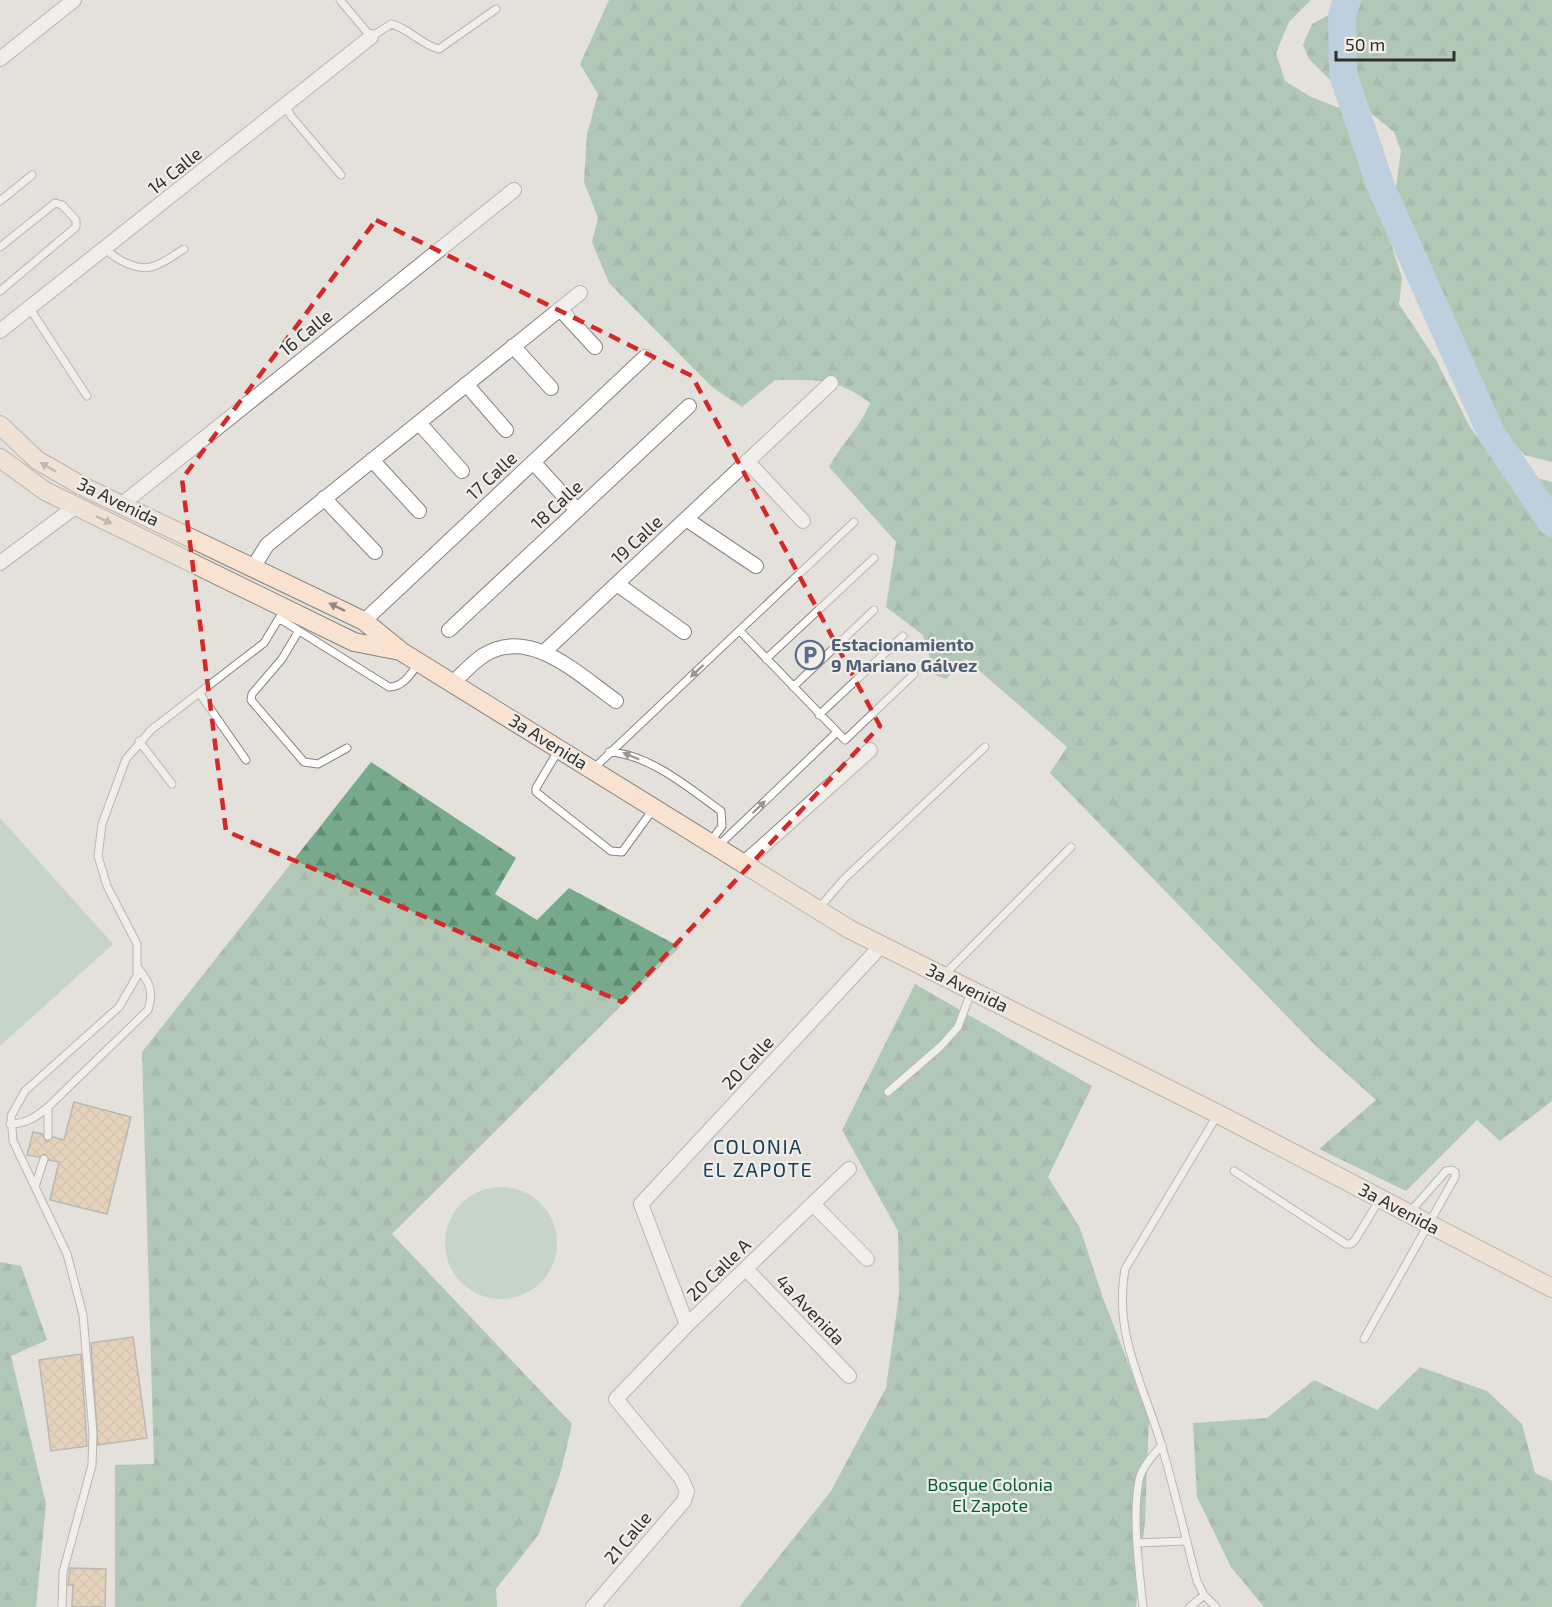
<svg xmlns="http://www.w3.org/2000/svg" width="1552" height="1607" font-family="'Exo 2',sans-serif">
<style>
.green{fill:#a3c7b1}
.forest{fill:url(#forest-firs)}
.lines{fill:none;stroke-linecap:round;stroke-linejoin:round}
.river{stroke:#90bbe0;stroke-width:28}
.building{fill:url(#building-cross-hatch);stroke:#8a8682;stroke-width:1.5}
.lane-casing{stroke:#87847f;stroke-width:9}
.street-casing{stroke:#87847f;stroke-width:16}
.secondary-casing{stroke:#87847f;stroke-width:20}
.lane{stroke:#fff;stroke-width:7}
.street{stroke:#fff;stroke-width:14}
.secondary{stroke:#fae2d1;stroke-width:18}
.oneway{fill:#95887f}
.oneway2{fill:#989796}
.marked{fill:none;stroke:#d62828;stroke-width:4.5;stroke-dasharray:12 8;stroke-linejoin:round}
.labels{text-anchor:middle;stroke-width:4.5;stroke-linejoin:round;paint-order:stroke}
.street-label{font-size:18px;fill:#302f2d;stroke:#f1ede8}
.service-label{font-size:18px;font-weight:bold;fill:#4e5e75;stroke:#f1ede8;text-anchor:start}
.park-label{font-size:18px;fill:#005d38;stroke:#f1ede8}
.neighbourhood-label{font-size:20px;letter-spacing:1.5px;fill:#174057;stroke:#f1ede8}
</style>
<defs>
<pattern id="forest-firs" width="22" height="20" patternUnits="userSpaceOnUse" patternTransform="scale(1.5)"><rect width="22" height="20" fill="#77aa8c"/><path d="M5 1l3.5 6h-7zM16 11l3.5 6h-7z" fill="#628b73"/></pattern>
<pattern id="building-cross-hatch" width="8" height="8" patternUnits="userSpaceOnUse" patternTransform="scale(1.5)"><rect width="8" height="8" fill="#e4c095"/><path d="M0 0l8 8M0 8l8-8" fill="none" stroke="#c4a581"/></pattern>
</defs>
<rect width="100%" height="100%" fill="#e4e0db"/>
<path class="green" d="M0 818 113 944 0 1046Z
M445 1243a56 56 0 1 1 112 0a56 56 0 1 1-112 0Z"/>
<path class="forest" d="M609 0H1311L1289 22 1276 53 1285 81 1311 97 1345 110 1373 128 1383 147 1375 175 1380 210 1402 278 1399 304 1436 360 1470 427 1486 449 1518 473 1552 482V1101L1500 1141 1477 1120 1406 1191 1319 1149 1376 1100 1316 1046 1050 773 1067 747 966 659 946 679 935 675 923 635 886 607 896 542 829 467C841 444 860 428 870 403 835 376 817 381 775 380L742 407 712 387 609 283 592 242 598 218 584 182 587 134 598 94 580 64Z
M1346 0H1552V462L1525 455 1503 436 1483 413 1443 341 1416 284 1394 201 1401 151 1394 132 1329 79 1309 59 1303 45 1312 24 1334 12Z
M371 762 516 858 495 894 537 920 569 888 680 947 392 1234 572 1424 561 1471 539 1534 496 1589 497 1607H115V1465L154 1464 142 1052Z
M915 984 1092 1086 1048 1177 1080 1228 1103 1298 1149 1417 1145 1521 1136 1607H739L831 1491 886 1388 899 1295 898 1231 842 1130Z
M0 1262 21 1266 47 1340 11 1356 46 1504 36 1607H0Z
M1420 1367 1487 1391 1522 1424 1535 1473 1552 1481V1607H1264L1231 1567 1197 1497 1193 1423 1267 1418 1314 1380 1377 1410Z"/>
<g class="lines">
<path class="river" d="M1347 0 1342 16 1343 74 1381 187 1491 433 1552 523"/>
</g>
<path class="building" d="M74 1102 131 1117 107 1214 50 1200 59 1162 49 1160 45 1154 39 1157 27 1155 33 1132 42 1134 47 1142 53 1137 64 1140Z
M133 1337 147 1438 98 1445 91 1343Z
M81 1354 87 1446 51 1451 39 1360Z
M70 1568 106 1569 105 1607H72L73 1585H68Z"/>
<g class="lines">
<g class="lane-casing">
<path id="lane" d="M340 0 371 37 391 24C409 28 421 45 439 49L496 9
M285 105 291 116 341 175
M0 201 32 175
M0 247 55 203 62 205 76 220V227L0 291
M106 249C116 260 139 272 154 266 165 263 175 254 184 249
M30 309 87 396
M280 619 389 687C403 687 410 675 418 664
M740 631 845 740 914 674
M298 632 282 659 252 694 251 700 304 762 318 764 347 748
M766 659 874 558
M793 687 874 610
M200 694 246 760
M819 715 903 636
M139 741 172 784
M558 751 536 788V792L611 851 622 852 654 808
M609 752C649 754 689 788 721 811L722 826 711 841
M593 769 854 522
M717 847 836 733
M819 908 845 878 985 747
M944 975 1071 847
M888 1092 941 1046 958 1027 971 992
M48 1107V1136
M10 1124C26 1124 36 1117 48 1107L148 1010C154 992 150 983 138 968
M1234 1171 1346 1244H1351L1355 1240 1380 1199
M35 1187 44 1159
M1364 1339 1455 1177V1172L1452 1170 1446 1171 1410 1212
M1137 1543 1187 1541
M62 1607 63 1572 92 1465 93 1433 83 1315 67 1254 13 1141 11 1116 25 1091 119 1007 137 976V944L107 886 98 856 102 824 126 759 151 730 264 643 284 610
M1143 1607C1139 1570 1132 1517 1139 1480 1142 1467 1153 1455 1162 1445
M1190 1607 1204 1595
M1216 1607 1204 1595 1197 1581C1185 1536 1175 1491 1162 1447 1144 1386 1113 1334 1125 1269L1218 1114"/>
</g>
<g class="street-casing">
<path id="street" d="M0 59 74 0
M560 309 595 347
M0 331 371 37
M513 346 551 388
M466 384 506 430
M419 423 462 471
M372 460 419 511
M747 461 803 521
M533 462 577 510
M324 498 375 552
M121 505 514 190
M686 519 756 566
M0 563 75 507
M254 566 267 545 580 293
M617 584 684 632
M364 621 645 357
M449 630 689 406
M544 652 831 383
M453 683C463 673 473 662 484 655 531 626 580 676 616 701
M743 864 870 750
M813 1204 867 1259
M746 1269 849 1376
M687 1325 641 1204 881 946
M593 1607 684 1501 687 1491 681 1478 616 1399 687 1325 849 1169"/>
</g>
<g class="secondary-casing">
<path id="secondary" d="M0 425 37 460 82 486 364 621 402 652 849 929 1218 1114 1552 1288
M0 458 45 491 354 642 400 651"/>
</g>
<use href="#lane" class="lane"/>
<use href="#street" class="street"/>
<use href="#secondary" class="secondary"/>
</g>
<defs><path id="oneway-solid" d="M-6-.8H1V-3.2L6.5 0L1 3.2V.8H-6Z" transform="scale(1.5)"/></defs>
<g class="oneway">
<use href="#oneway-solid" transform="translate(48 467) rotate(-150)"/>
<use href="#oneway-solid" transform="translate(104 520) rotate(25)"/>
<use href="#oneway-solid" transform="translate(337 607) rotate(-154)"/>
</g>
<g class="oneway2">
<use href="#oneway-solid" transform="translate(697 671) rotate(137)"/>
<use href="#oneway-solid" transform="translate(631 756) rotate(-157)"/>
<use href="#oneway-solid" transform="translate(759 807) rotate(-44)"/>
</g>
<path d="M0 0H1552V1607H0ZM376 220 692 376 880 726 622 1002 226 831 182 479Z" fill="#e4e0db" fill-opacity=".55" fill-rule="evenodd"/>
<path class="marked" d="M376 220 692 376 880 726 622 1002 226 831 182 479Z"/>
<defs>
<g id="parking-ring" transform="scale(1.5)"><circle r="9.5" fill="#f1ede8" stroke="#5c6f8a" stroke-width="1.5"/><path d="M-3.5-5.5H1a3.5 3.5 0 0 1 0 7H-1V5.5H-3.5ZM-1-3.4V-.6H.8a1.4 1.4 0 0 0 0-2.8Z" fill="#5c6f8a"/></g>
</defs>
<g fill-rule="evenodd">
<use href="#parking-ring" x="810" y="655"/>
</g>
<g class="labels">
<g class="street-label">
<text transform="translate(175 171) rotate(-39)" y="6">14 Calle</text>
<text transform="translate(306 333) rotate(-39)" y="6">16 Calle</text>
<text transform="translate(492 476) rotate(-43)" y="6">17 Calle</text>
<text transform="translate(118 502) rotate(26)" y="6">3a Avenida</text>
<text transform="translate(557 505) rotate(-43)" y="6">18 Calle</text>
<text transform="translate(637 540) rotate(-43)" y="6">19 Calle</text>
<text transform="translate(548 742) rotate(32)" y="6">3a Avenida</text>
<text transform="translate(967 988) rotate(26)" y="6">3a Avenida</text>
<text transform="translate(748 1063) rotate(-47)" y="6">20 Calle</text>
<text transform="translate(1399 1209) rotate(28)" y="6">3a Avenida</text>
<text transform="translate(719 1270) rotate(-44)" y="6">20 Calle A</text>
<text transform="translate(810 1310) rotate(46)" y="6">4a Avenida</text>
<text transform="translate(628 1538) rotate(-50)" y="6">21 Calle</text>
</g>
<g class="service-label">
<text x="831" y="651">Estacionamiento<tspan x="831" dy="21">9 Mariano Gálvez</tspan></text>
</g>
<g class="park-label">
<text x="990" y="1491">Bosque Colonia<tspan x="990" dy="21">El Zapote</tspan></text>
</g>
<g class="neighbourhood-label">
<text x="758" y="1154">COLONIA<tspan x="758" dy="23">EL ZAPOTE</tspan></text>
</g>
</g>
<path d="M1336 51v9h118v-9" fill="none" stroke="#302f2d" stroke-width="3"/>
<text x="1345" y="51" font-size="18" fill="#302f2d" stroke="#f1ede8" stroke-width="4.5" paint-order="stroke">50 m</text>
</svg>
